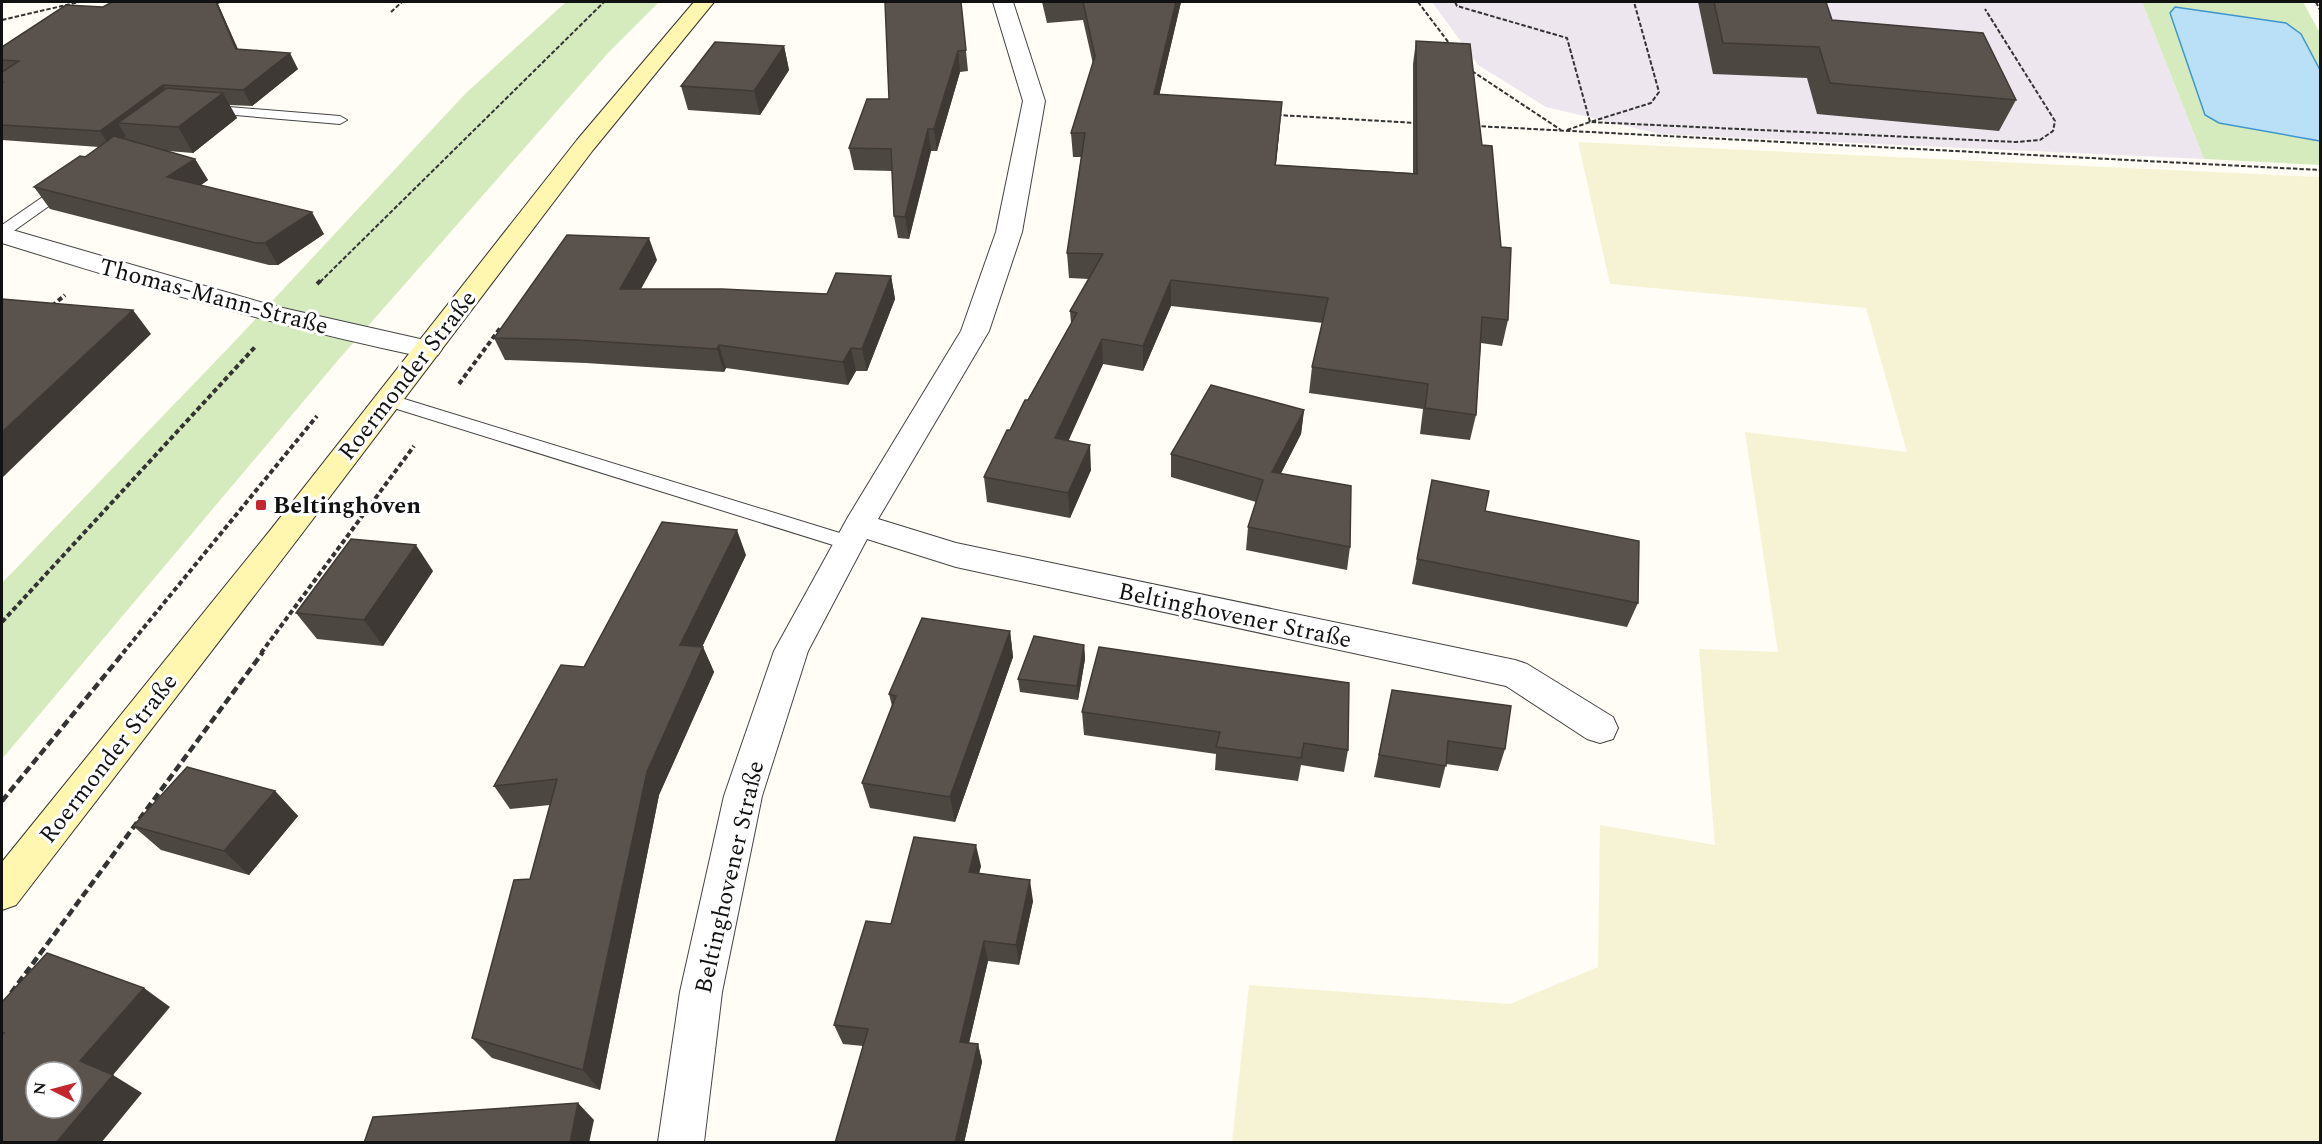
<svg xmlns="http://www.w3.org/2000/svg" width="2322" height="1144" font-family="Spectral,serif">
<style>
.industrial{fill:#eee6ef}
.farmland{fill:#f6f3d4}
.green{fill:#d5ebbd}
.water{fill:#b9e0f7;stroke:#3f96cf;stroke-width:1.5}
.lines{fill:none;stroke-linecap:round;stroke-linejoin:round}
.lane-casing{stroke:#444;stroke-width:2}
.street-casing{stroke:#444;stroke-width:2}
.secondary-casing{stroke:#333;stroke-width:2}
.path-far2{stroke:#333;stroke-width:2;stroke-dasharray:4.5 2;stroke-linecap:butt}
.path-far1{stroke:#333;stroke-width:4;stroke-dasharray:5 3;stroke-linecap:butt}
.path{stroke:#333;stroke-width:4.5;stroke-dasharray:8 4;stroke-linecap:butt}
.lane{fill:#fff;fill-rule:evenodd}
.street{fill:#fff;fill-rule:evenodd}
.secondary{fill:#fff6b0;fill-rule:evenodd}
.wall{fill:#4d4742}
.shaded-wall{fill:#3f3936}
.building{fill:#5a524d;stroke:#3f3936;stroke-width:1.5;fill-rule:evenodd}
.poi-dot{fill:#c4262e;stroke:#fff;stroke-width:2}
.labels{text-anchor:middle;stroke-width:6;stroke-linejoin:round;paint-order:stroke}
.street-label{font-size:24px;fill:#111;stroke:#fff}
.poi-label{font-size:24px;font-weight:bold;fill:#111;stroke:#fff;text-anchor:start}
</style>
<rect width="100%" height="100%" fill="#fffdf5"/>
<path class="industrial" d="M1432 2H2142L2204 159 1660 134 1546 107 1478 65Z"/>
<path class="farmland" d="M1578 142 2320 177V1142H1232L1249 985 1510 1004 1598 967 1600 825 1715 845 1699 649 1778 652 1745 432 1907 452 1866 308 1610 284Z"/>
<path class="green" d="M566 2H659L608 53 339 359 2 759V583L234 342 465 94Z
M2142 2H2303L2320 33V70L2301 34 2219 123 2320 141V165L2204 159Z"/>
<path class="water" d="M2175 7 2286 23 2301 34 2320 70V141L2219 123 2205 115 2170 13Z"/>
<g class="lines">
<g class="lane-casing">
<path id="lane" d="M205 105 340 116 347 120 340 124 200 112 198 109 200 106Z
M68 181 73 183 76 186 73 189 8 235 2 237V225L63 183Z
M388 394 856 538 859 543 856 548 849 550 381 404 379 400 381 396Z"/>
</g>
<g class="street-casing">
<path id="street" d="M993 2H1013L1045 101 1022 232 989 331 878 519 956 543 1515 660 1527 664 1613 717 1618 728 1613 739 1600 743 1587 739 1506 686 956 567 867 539 808 651 762 796 722 992 704 1142H658L680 992 724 796 774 651 848 517 961 331 996 232 1023 101Z
M2 227 274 306 438 343 442 349 438 355 428 358C283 328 142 287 2 243Z"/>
</g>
<g class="secondary-casing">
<path id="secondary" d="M694 2H714L593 150 294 544 16 905 2 910V862L272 528 577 140Z"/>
</g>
<path class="path-far2" d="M1418 2 1452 47
M1455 2 1457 6 1567 38 1590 122 1651 103 1659 92 1634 2
M2316 2 2320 10
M391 12 402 2
M2 20 79 2
M1472 71 1561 130
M1277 115 1417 123
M1475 126 2320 170
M1567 130 1590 122 2016 142 2040 140 2053 131 2055 121 1985 9
M320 282 604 2"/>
<path class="path-far1" d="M317 284 321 280
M52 306 65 295
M459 384 501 327
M2 622 255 347
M123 653 317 416
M261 653 414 446"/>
<path class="path" d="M2 801 124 652
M11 993 263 652"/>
<use href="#lane" class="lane"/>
<use href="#street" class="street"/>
<use href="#secondary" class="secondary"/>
</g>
<path class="wall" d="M961 2 968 71 960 72 937 151H931L909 239 898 238 894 216 892 171 854 170 849 148 889 99Z
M1042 2H1181L1159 95 1280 125 1276 165 1413 173V64L1416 41 1482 145 1508 320 1502 346 1481 343 1476 415 1470 440 1420 434 1423 409 1309 393 1312 367 1323 323 1171 306 1143 371 1103 364 1068 441 1091 470 1070 518 987 502 984 477 1071 323 1070 311 1089 279 1069 278 1067 253 1081 157H1073L1071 133 1093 64 1083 20 1047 23Z
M1698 2H1826L1832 20 2016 100 1999 131 1817 114 1807 78 1713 74Z
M218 4 238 49 298 69 252 106 229 105 237 118 193 153 168 151 195 159 208 180 201 185 324 234 278 265H269L50 209 34 187 85 157 99 147 2 140V47L103 7Z
M784 46 789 70 760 115 688 110 681 86Z
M657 260 641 289 827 294 891 276 895 299 867 371H856L848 385 726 368 724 372 586 363 505 360 494 338Z
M1304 410 1301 434 1281 473 1350 547 1347 570 1246 550 1248 527 1256 502 1171 477V454Z
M1432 480 1638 603 1627 627 1412 584Z
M746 555 702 647H703L714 672 659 795 600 1090 492 1058 472 1038 530 879 550 805 510 809 494 786 584 667Z
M433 571 383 646 317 639 296 613Z
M1010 631 1013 657 955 822 870 808 862 783 892 706 889 694Z
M1084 645 1085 659 1078 700 1020 692 1018 679Z
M1099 647 1348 750 1344 772 1301 765 1298 781 1215 770 1216 754 1084 735 1082 712Z
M1392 690 1505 749 1498 771 1446 764 1440 788 1374 777Z
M275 791 298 816 249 875 161 850 133 826Z
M981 866 979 874 1033 901 1019 965 988 961 969 1043 978 1044 982 1062 964 1143H835L863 1046 843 1044 834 1025 891 924Z"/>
<path class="shaded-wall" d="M203 2H222L218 4 244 64Z
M1176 2H1181L1154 118V94Z
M784 46 789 70 760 115 754 91Z
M958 51 960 72 937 151 934 129Z
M290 53 298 69 252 106 243 90Z
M163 85 173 101 118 123 126 136 110 147 100 131Z
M223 93 237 118 193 153 178 127Z
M1282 102 1280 125 1273 189 1275 165Z
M928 129 931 151 909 239 905 217Z
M195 159 208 180 181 199 167 177Z
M312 212 324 234 278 265 265 243Z
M649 238 657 260 628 311 620 289Z
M891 276 895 299 867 371 862 349Z
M1171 280V306L1143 371V346Z
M133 310 151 334 2 478V432Z
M1102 339 1103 364 1058 464 1055 438Z
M719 345 726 368 724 372 717 349Z
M851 348 856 371 848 385 843 362Z
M1304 410 1301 434 1270 495 1272 472Z
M1090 445 1091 470 1070 518 1068 493Z
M737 530 746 555 691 670 680 645Z
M416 545 433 571 383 646 364 620Z
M1010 631 1013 657 955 822 950 797Z
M1084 645 1085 659 1078 700 1077 686Z
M703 647 714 672 659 795 600 1090 583 1070 647 772Z
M275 791 298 816 249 875 224 851Z
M976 845 981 866 973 893 969 872Z
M1030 880 1033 901 1019 965 1016 945Z
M984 941 988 961 965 1060 960 1042Z
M144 988 170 1007 113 1075 142 1093 101 1143H56L80 1061Z
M978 1044 982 1062 964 1143H955Z
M578 1103 594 1120 589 1143H570Z"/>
<path class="building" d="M112 2H216L236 49 290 53 243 90 163 85 100 131 2 125V83L3 82H2V72L19 61 2 60V47L66 5 103 7Z
M885 2H961L966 50 958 51 934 129H928L905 217 894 216 891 149 849 148 867 99H889Z
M1083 2H1176L1154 94 1282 102 1275 165 1417 174 1416 41 1470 44 1482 145 1492 146 1501 247 1511 248 1508 320 1482 317 1476 415 1425 408 1428 384 1312 367 1328 298 1171 280 1143 346 1102 339 1055 438 1090 445 1068 493 984 477 1007 430H1010L1025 400H1028L1077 313 1070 311 1103 254 1067 253 1085 133H1071L1095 56Z
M1714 2H1826L1832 20 1983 33 2016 100 1830 83 1819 47 1723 43Z
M715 42 784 46 754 91 681 86Z
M167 88 223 93 178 127 118 123Z
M114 136 195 159 167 177 312 212 265 243H256L34 187 80 156 85 157Z
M567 235 649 238 620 289H722L827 294 836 273 891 276 862 349 851 348 843 362 719 345 717 349 576 340 494 338Z
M2 299 133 310 2 432Z
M1211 385 1304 410 1272 472 1351 486 1350 547 1248 527 1263 480 1171 454Z
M1432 480 1489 491 1485 511 1639 541 1638 603 1417 559Z
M662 522 737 530 680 645 703 647 647 772 583 1070 472 1038 514 880 530 879 557 779 494 786 561 665 584 667Z
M351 539 416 545 364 620 296 613Z
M922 618 1010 631 950 797 862 783 896 696 889 694Z
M1034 636 1084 645 1077 686 1018 679Z
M1099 647 1349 683 1348 750 1304 743 1301 758 1216 747 1220 732 1082 712Z
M1392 690 1511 706 1505 749 1448 741 1446 766 1379 755Z
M187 767 275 791 224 851 133 826Z
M914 837 976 845 969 872 1030 880 1016 945 984 941 960 1042 978 1044 955 1143H835L868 1029 834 1025 866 921 891 924Z
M47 953 144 988 80 1061 113 1075 56 1143H2V1035L4 1033 2 1032V1002ZM36 1072H72V1108H36Z
M578 1103 570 1143H364L373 1117Z"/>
<rect class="poi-dot" x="255" y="499" width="12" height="12" rx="3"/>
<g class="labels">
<g class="street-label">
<text transform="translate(214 296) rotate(15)" y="8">Thomas-Mann-Straße</text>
<text transform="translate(407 375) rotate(-52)" y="8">Roermonder Straße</text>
<text transform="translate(1235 615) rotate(12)" y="8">Beltinghovener Straße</text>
<text transform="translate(108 758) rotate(-52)" y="8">Roermonder Straße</text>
<text transform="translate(729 877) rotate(-77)" y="8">Beltinghovener Straße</text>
</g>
<g class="poi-label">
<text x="273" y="513">Beltinghoven</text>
</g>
</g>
<rect width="2322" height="1144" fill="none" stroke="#111111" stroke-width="6"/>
<g transform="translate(54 1090) rotate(276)"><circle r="28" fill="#ffffff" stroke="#a0a0a0" stroke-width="1.5"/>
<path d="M0-4.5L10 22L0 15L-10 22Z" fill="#c4262e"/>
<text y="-9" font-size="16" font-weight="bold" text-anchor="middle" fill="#111111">N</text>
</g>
</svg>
